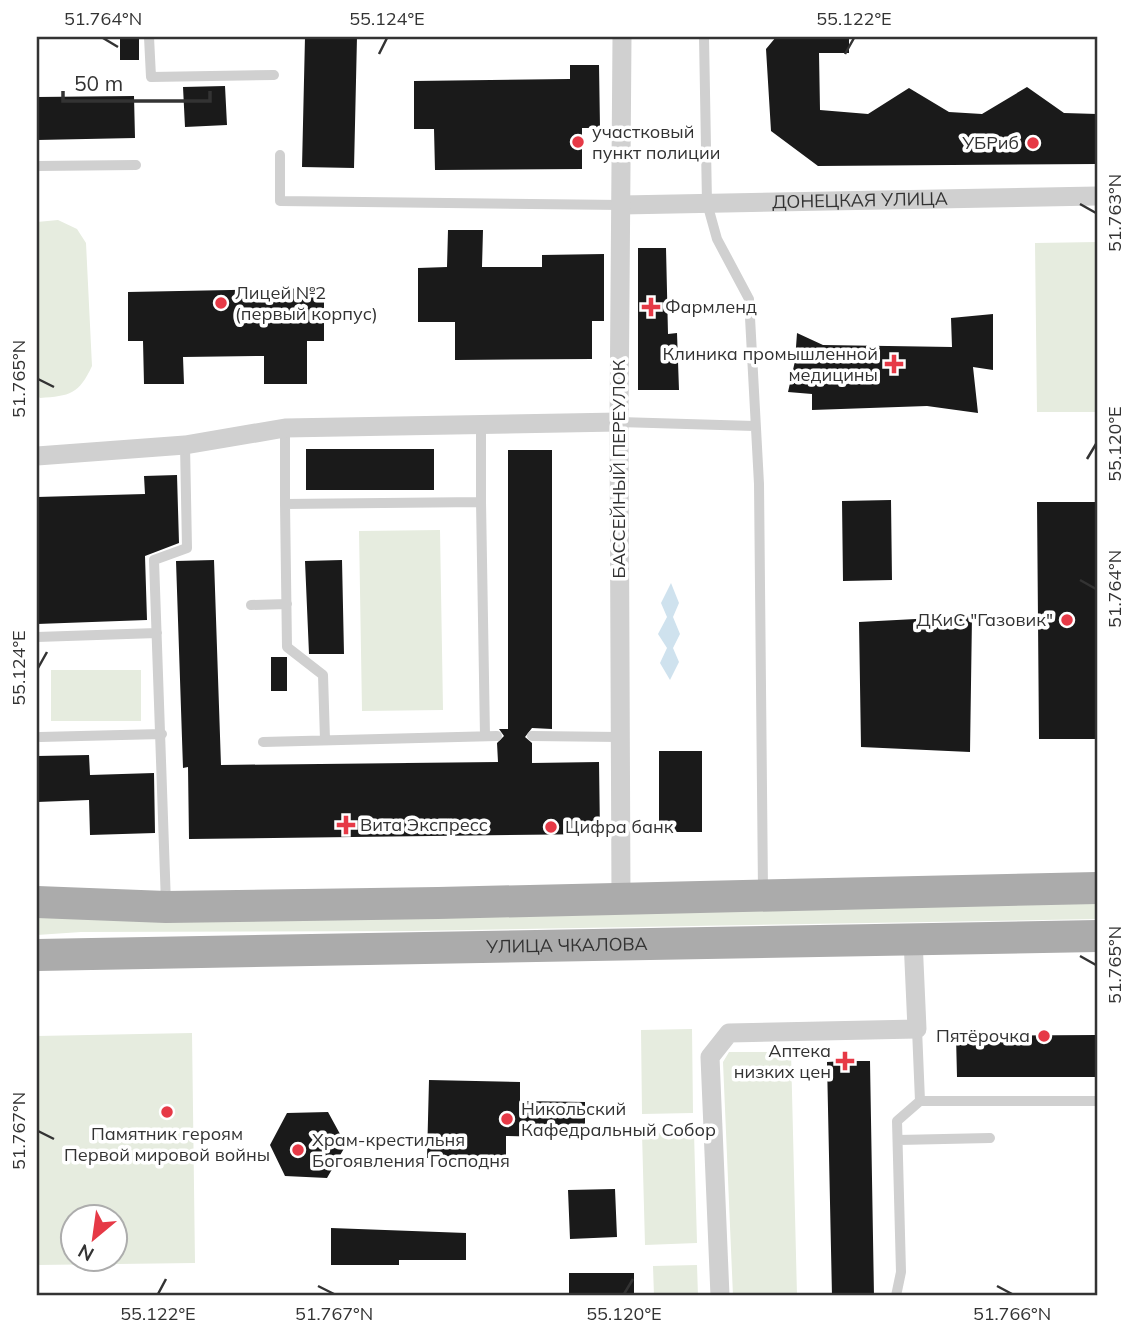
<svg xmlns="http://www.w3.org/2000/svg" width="1134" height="1333" font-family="Mulish,sans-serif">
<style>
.green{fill:#e6ecdf;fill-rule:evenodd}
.water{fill:#cfe2ee}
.building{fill:#1a1a1a}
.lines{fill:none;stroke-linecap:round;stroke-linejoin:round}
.lane{stroke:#d0d0d0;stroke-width:10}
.street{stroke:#d0d0d0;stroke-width:19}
.primary{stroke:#ababab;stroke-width:32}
.ticks{fill:none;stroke:#333;stroke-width:2.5}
.poi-dot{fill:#e63946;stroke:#fff;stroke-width:2.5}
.labels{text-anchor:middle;stroke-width:7;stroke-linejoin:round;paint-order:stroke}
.poi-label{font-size:18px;fill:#333;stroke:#fff;text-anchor:start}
.street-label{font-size:18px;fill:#333;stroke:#fff}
.neatline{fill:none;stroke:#333;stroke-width:2.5}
.ticks-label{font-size:18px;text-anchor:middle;fill:#333}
</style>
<rect width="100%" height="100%" fill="#fff"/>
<path class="green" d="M58 220 77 229 86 243 92 366C79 394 70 396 40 398L37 395V222Z
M1097 242V412H1037L1035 243Z
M440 530 443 710 362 711 359 531Z
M51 670H141V721H51Z
M1097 902V919L412 931 81 932 37 935V914Z
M692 1029 693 1113 642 1114 641 1030Z
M192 1033 195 1263 37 1265V1036ZM74 1218H116V1260H74Z
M729 1052H791L797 1296H733L723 1062Z
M694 1132 697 1243 645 1245 642 1133Z
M697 1265 698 1296H654L653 1266Z"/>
<path class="water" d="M671 583 679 603 673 617 680 634 673 648 679 662 670 680 660 663 667 648 658 634 667 617 661 603Z"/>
<path class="building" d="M120 37H139V60H120Z
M305 37H357L354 168 302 167Z
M776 37H849V53H819L820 110 868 114 909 88 949 112 982 114 1027 87 1064 113 1097 114V164L818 166 771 131 766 49Z
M570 65H599L600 128H582V169L435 170 434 129H414V81L570 79Z
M225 86 227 125 185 127 183 87Z
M134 96 135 138 37 140V97Z
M448 230H483L482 267H542V255L604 254V321H592V359L455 360V322H418V268L447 267Z
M638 248H666L668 334 677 333 679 390H638Z
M324 288V341H307V384H264V356L183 357 184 384H144L143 341H128V292Z
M993 314V370L973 367 978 413 927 406 812 410V394L788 392 795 361 797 333 823 345 952 347 951 318Z
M306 449H434V490H306Z
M508 450H552V729L532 728 525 737 532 743V763L599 762 600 834 189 839 188 767 183 768 176 561 214 560 221 765 498 762 497 743 504 736 499 729H508Z
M177 475 179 543 145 556 147 620 37 624V497L145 494 144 476Z
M891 500 892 580 843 581 842 501Z
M1037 502H1097V739H1039Z
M342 560 344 654H309L305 561Z
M972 616 970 752 861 747 859 622Z
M271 657H287V691H271Z
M659 751H702V832H659Z
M89 755 90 775 154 773 155 833 90 835 89 800 37 802V756Z
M1097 1035V1077H957L956 1036Z
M845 1061H870L874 1296H832L827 1062Z
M429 1080 520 1082V1101L585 1102V1138L506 1136V1159L427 1158Z
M328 1112 346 1145 327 1178 285 1176 270 1145 287 1113Z
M615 1189 617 1237 570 1239 568 1190Z
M331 1228 466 1233V1260H399V1265H331Z
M569 1273H634V1296H569Z"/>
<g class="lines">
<path class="lane" d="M149 37 151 77 274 75
M704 37 707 203 717 239 749 299 759 484 763 891
M280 155V201L622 205
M37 166 136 165
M619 422 754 426
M285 428V504L481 502V424
M481 502 485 736
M285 504 287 647 323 675 325 740
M251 605 287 604
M37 637 157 633
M532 736 619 737
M40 737 162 734
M263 742 497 736
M166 904 154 560 187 548 185 445
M917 1029 920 1101H1097
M898 1140 990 1138
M896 1296 901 1272 897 1121 920 1101"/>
<g class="street">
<path id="s1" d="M622 205 1097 196"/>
<path d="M37 456 185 445 285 428 619 422"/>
<path d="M621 900 619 422 622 37"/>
<path d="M720 1296 710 1057 729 1033 917 1029 913 939"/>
</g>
<g class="primary">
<path d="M37 902 166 907 438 903 1097 888"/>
<path id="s2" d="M37 955 1097 936"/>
</g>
</g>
<path class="ticks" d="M103 38 118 47M379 54 387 38M845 54 854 38M1080 204 1096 213M38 379 54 387M1087 459 1096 444M1080 580 1096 589M38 668 47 652M1080 956 1096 965M38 1131 54 1139M318 1286 334 1294M997 1286 1012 1294M158 1294 166 1279M624 1294 633 1279"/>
<g class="poi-dot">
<circle cx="578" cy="142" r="7"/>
<circle cx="1033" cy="143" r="7"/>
<circle cx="221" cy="303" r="7"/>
<path d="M647.5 296.5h7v7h7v7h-7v7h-7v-7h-7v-7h7z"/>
<path d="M890.5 353.5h7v7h7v7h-7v7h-7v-7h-7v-7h7z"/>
<circle cx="1067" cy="620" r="7"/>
<path d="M342.5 814.5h7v7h7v7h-7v7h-7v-7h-7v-7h7z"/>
<circle cx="551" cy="827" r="7"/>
<circle cx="1044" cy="1036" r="7"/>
<path d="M841.5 1050.5h7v7h7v7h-7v7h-7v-7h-7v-7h7z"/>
<circle cx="167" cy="1112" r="7"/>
<circle cx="507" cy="1119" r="7"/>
<circle cx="298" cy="1150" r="7"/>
</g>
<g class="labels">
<g class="poi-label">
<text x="592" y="138">участковый<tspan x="592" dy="21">пункт полиции</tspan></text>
<text x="1019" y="149" text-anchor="end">УБРиб</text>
<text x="235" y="299">Лицей №2<tspan x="235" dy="21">(первый корпус)</tspan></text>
<text x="665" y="313">Фармленд</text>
<text x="878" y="360" text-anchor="end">Клиника промышленной<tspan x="878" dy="21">медицины</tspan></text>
<text x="1053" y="626" text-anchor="end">ДКиC "Газовик"</text>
<text x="360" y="831">Вита Экспресс</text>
<text x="565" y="833">Цифра банк</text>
<text x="1030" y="1042" text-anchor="end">Пятёрочка</text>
<text x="831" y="1057" text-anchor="end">Аптека<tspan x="831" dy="21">низких цен</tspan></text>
<text x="521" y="1115">Никольский<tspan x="521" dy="21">Кафедральный Собор</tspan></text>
<text x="167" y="1140" text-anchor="middle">Памятник героям<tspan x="167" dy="21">Первой мировой войны</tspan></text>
<text x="312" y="1146">Храм-крестильня<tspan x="312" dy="21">Богоявления Господня</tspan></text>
</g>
<g class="street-label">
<text dy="6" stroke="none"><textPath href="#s1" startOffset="238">ДОНЕЦКАЯ УЛИЦА</textPath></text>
<text transform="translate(619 469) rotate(-90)" y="6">БАССЕЙНЫЙ ПЕРЕУЛОК</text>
<text dy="6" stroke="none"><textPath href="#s2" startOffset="530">УЛИЦА ЧКАЛОВА</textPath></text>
</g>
</g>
<rect width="1134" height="1333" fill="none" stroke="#ffffff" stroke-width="77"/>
<g transform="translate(94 1238) rotate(209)"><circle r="33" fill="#ffffff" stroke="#adadad" stroke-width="2"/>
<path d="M0-5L12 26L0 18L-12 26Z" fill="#e63946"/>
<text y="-10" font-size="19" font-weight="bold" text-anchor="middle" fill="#333333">N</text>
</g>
<path d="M63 91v10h147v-10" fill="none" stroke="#333333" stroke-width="3.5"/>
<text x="74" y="91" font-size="21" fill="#333333" stroke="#ffffff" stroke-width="5" paint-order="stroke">50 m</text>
<rect x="38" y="38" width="1058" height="1256" class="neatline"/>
<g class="ticks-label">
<text x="103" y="25">51.764°N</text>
<text x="387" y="25">55.124°E</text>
<text x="854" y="25">55.122°E</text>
<text transform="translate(1115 213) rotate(-90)" y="6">51.763°N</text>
<text transform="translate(19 379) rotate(-90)" y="6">51.765°N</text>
<text transform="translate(1115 444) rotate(-90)" y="6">55.120°E</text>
<text transform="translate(1115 589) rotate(-90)" y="6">51.764°N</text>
<text transform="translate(19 668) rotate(-90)" y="6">55.124°E</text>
<text transform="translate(1115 965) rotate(-90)" y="6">51.765°N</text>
<text transform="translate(19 1131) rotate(-90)" y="6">51.767°N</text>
<text x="158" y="1320">55.122°E</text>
<text x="334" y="1320">51.767°N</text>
<text x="624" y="1320">55.120°E</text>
<text x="1012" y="1320">51.766°N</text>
</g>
</svg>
